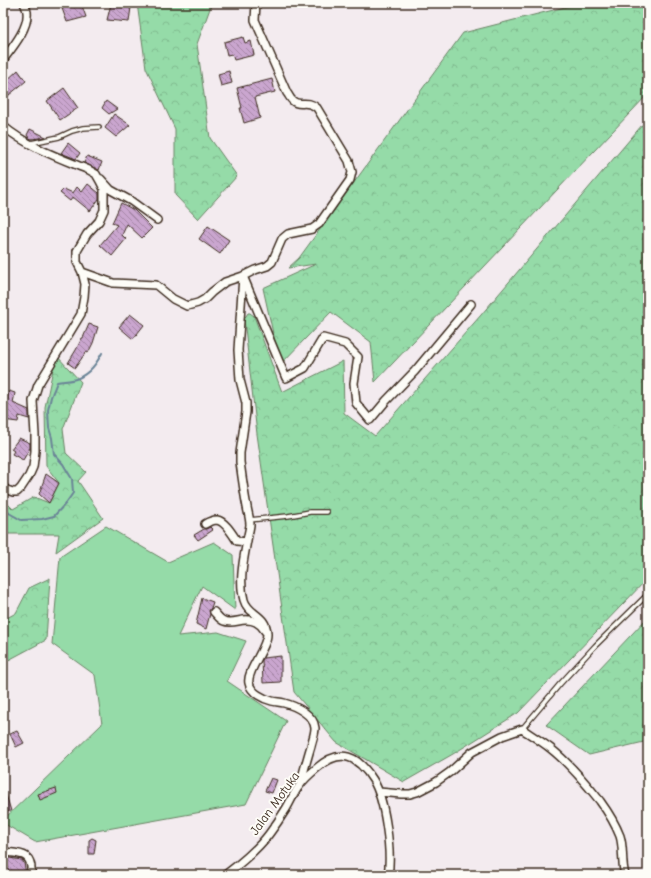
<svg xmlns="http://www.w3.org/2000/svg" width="651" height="878" font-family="'Comic Neue',sans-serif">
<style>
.green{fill:#95dba8;stroke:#688263}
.forest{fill:url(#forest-crowns);stroke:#688263}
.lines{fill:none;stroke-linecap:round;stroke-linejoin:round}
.stream{stroke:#6b8497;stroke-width:2}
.building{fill:url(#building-back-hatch);stroke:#3b2a1e}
.lane-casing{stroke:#3b2a1e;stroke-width:6}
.street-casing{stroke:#3b2a1e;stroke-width:10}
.lane{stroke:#fdfcf7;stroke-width:3.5}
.street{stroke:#fdfcf7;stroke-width:7}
.labels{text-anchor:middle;stroke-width:4;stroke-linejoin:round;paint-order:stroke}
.street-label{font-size:13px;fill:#3b2a1e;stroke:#fdfcf7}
</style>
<defs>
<pattern id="forest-crowns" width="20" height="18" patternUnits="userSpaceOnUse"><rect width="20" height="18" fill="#95dba8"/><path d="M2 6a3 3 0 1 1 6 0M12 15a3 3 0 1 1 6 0" fill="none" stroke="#81bc90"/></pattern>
<pattern id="building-back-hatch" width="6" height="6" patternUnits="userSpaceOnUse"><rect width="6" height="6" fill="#caa6cf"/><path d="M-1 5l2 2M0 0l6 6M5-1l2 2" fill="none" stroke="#a587a7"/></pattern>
</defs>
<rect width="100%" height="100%" fill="#f3ebef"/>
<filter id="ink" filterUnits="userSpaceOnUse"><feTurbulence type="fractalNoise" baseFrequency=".025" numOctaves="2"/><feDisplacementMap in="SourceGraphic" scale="8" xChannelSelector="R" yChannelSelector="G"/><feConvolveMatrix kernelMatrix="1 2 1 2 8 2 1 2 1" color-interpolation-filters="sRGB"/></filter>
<g filter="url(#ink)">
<path class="green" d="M106 526 168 562 214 542 233 555 235 610 202 586 178 636 218 632 246 641 227 681 286 721 246 804 35 842 3 823V820L102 724 95 675 52 644 60 557Z"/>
<path class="forest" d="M137 3H212L197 44 210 138 237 176 198 219 175 195V129L146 68Z
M573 3H648V94L375 382 371 342 331 312 280 365 263 288 316 264 288 268 299 258 463 33 573 5Z
M648 118V578L518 713 453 754 404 782 336 742 294 692 257 434 245 328 244 319 248 313H250L254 316 282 392 343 361 344 413 375 436 481 315Z
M56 355 81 382 63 429 66 453 86 472 78 481 103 518 56 552 59 534H3V499L13 509 34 497 49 503 59 483 46 466 45 407Z
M50 578 46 640 3 663V620L16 613 29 588Z
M648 617V741L589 755 546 725Z"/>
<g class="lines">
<path class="stream" d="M3 505 9 513 21 520 42 519 54 516 66 503 73 493 72 479 63 464 54 454 52 438 49 428 48 410 51 397 57 382C62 381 68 381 72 380 86 377 96 365 102 353"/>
</g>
<path class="building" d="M60 3H81L86 17 67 22Z
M111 4 131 7 129 22 107 20Z
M243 37 245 43 251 41 254 55 234 60 232 54 227 55 224 42Z
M18 70 26 81 3 100V84Z
M229 71 232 83 221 86 218 74Z
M272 79 275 92 255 97 260 118 244 123 240 108H242L237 88Z
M64 88 78 108 60 120 47 101Z
M106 101 117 109 109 114 102 108Z
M114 114 130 125 116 137 105 128Z
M30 129 46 137 32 139 29 138 27 135Z
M68 143 80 153 76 159 61 153Z
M87 156 102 162 99 170 84 163Z
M88 184 99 193V199L90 211 73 197 70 201 60 193 64 189 73 193 77 187 82 192Z
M121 203 134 210 152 228 142 238 127 224 122 235 126 239 112 256 100 245 117 225 112 223Z
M208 226 229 240 220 254 199 239Z
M130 314 144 325 133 339 119 327Z
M89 324 98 327 93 343 88 353 86 352 75 368 68 363 76 350 82 338H83Z
M9 391 15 393 13 403 29 410V419L19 416 18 422 3 420V404H6Z
M19 438 30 443V448L23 460 12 454 14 451 11 449Z
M46 474 59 483 49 503 39 494Z
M210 527 213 530 198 540 194 535 204 529H206Z
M202 598 213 602 211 608 209 611 210 614 206 629 196 624Z
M281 656V682L263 683 262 660 263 658Z
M17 731 24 743 16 747 10 734Z
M271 778 277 780 272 793 265 791Z
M4 788 11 811 3 812V789Z
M56 788 57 793 40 800 38 794Z
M92 838 96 840 94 854H89V840Z
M3 857 22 860 24 863 26 874 20 875H3Z"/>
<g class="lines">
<g class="lane-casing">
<path id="lane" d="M31 143 59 137 72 131 83 128 99 127
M249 520 288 516 310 512H327
M522 729 560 684 595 646 648 594"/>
</g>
<g class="street-casing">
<path id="street" d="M256 3 255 20 287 93C289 95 290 99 293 101 299 107 307 99 317 108L349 161 352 172 350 180 319 224 312 229 288 234 282 239 272 262 267 266 255 270 243 276 238 350 240 380 246 403V412L240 453V462C242 477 244 492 247 507 248 513 250 519 250 525 249 532 247 539 246 546 243 562 239 583 244 600 248 615 266 614 267 633 268 647 246 671 249 683 251 693 264 699 272 701 276 702 280 702 284 703 296 706 314 715 315 728 315 734 312 741 311 746 307 759 304 771 300 784
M3 60C12 48 29 28 27 12 27 9 25 6 24 3
M3 126C28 147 60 158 89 170L96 174 100 181 104 189V210L99 221 87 234 77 251V262L82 272 85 284 84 297 81 314 38 385 33 401 35 435V451L33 467 29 476 21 488 17 492H13L7 490 3 487
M101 179 111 190 131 201 157 220
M82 272 113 283 156 285 173 299 187 306 198 303 205 299 212 292 225 282 243 276 286 378 305 368 323 338 345 344 358 357 354 383 356 403 370 420 386 401 415 371 471 304
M205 524C208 522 213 520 217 520 225 521 233 535 237 541L247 542
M214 612C217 615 220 620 224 621 235 625 243 616 256 622 260 624 263 627 265 631
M379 792 401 794H410L417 792 436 782 450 772 472 752 502 736 522 729C531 735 541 741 550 748 569 763 585 782 600 801 608 812 615 823 620 836 624 848 621 862 625 875
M3 852C21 854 33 852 31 875
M225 875C241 863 257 850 269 834 275 826 281 817 286 809 291 801 294 792 300 785 304 779 311 773 317 768 341 747 358 756 373 780 385 799 392 853 388 875"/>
</g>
<use href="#lane" class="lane"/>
<use href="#street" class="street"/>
</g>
</g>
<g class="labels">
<g class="street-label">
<text transform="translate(274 803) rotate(-54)" y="5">Jalan Motuka</text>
</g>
</g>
<rect width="651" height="878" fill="none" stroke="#fdfcf7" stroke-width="16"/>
<rect x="8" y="8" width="635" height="862" fill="none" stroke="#3b2a1e" stroke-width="1.5" filter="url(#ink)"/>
</svg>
